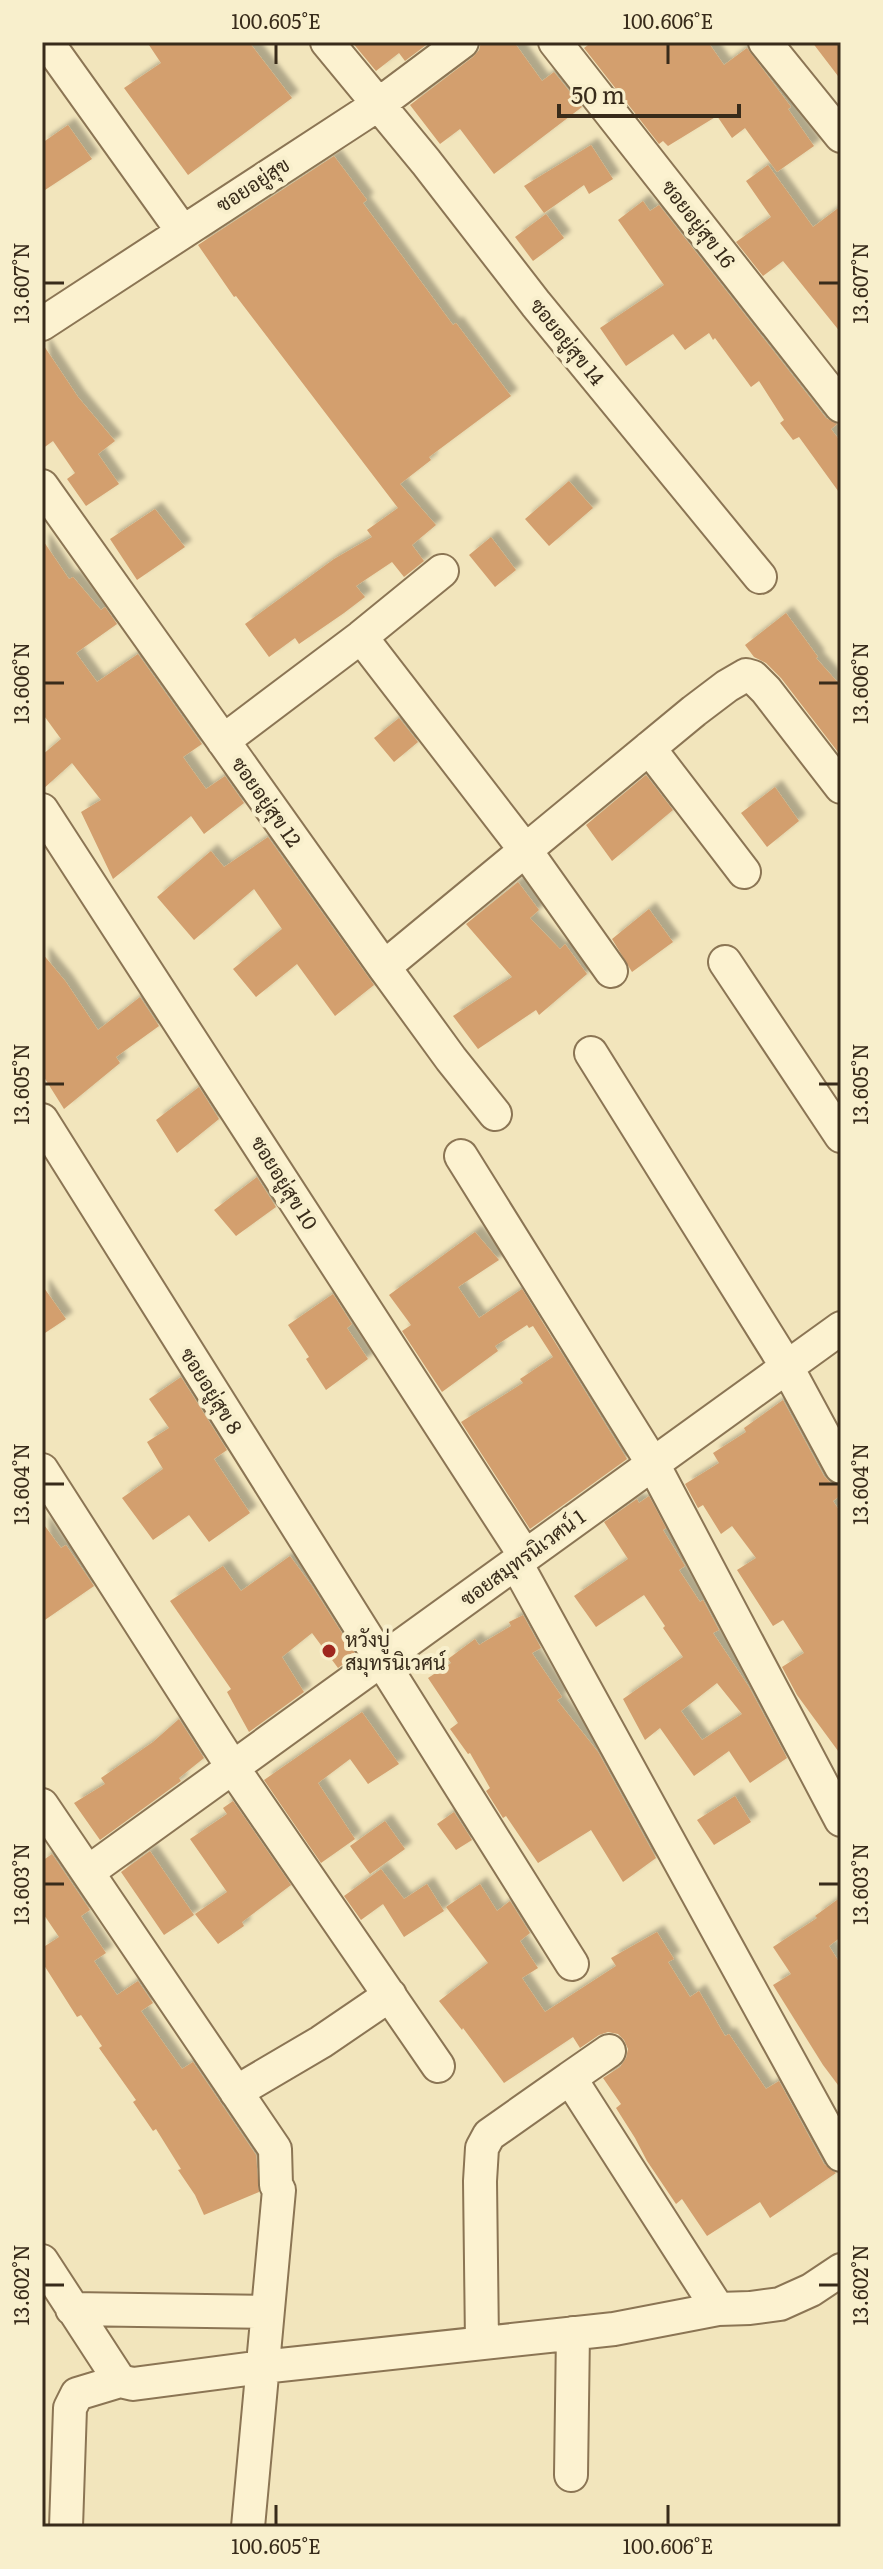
<svg xmlns="http://www.w3.org/2000/svg" width="883" height="2569" font-family="Literata,Sarabun,serif">
<style>
.building{fill:#d39f6e;fill-rule:evenodd;filter:url(#shadow)}
.lines{fill:none;stroke-linecap:round;stroke-linejoin:round}
.minor-casing{stroke:#8b7554;stroke-width:36}
.minor{stroke:#fcf2d0;stroke-width:32}
.ticks{fill:none;stroke:#382b1a;stroke-width:3}
.poi-dot{fill:#9f271f;stroke:#f8efcc;stroke-width:3}
.labels{text-anchor:middle;stroke-width:8;stroke-linejoin:round;paint-order:stroke}
.street-label{font-size:20px;fill:#382b1a;stroke:#f8efcc}
.poi-label{font-size:20px;fill:#382b1a;stroke:#f8efcc;text-anchor:start}
.neatline{fill:none;stroke:#382b1a;stroke-width:3}
.ticks-label{font-size:20px;text-anchor:middle;fill:#382b1a}
</style>
<defs>
<filter id="shadow"><feDropShadow dx="7" dy="-7" stdDeviation="2" flood-color="#0004"/></filter>
</defs>
<rect width="100%" height="100%" fill="#f2e5bc"/>
<path class="building" d="M147 42H249L292 98 188 175 124 88 161 63Z
M352 42H430L405 61 399 53 376 71Z
M481 42H514L542 81 554 72 582 107 494 174 460 129 440 144 410 105 473 57 479 50Z
M592 42H708L724 65 747 48 791 107 788 109 814 146 777 172 745 128 732 138 717 116 668 146 663 141 659 144 584 48Z
M812 42H841V80Z
M68 125 92 159 42 192V143Z
M591 145 613 179 589 194 584 185 544 213 524 186Z
M334 156 367 200 363 203 453 325 456 323 511 396 429 457 431 460 400 484 436 525 412 545 424 561 404 577 392 562 356 586 365 597 344 613 299 644 295 638 269 657 245 624 334 559 372 537 367 530 398 508 236 296 234 297 198 245Z
M768 165 813 227 841 206V333L783 261 763 276 736 242 771 217 746 181Z
M643 201 650 211 659 205 826 418 837 424 831 429 841 442V495L799 437 793 440 780 423 784 420 759 381 751 387 715 338 713 340 709 333 685 350 673 334 626 366 600 328 664 285 618 220Z
M546 214 564 238 533 261 515 237Z
M42 343 78 397 115 441 98 454 119 484 86 506 67 479 75 473 53 441 42 449Z
M569 481 593 508 549 546 525 519Z
M155 509 185 547 137 580 110 539Z
M491 537 516 570 495 587 469 555Z
M42 539 69 579 73 577 101 610 105 607 117 624 76 653 97 682 138 654 202 744 183 757 206 789 225 776 244 803 204 834 191 816 113 879 81 812 101 800 72 763 42 790V755L61 739 42 713Z
M786 613 818 657 816 658 841 686V756L781 678 766 663 754 657 745 645Z
M399 718 418 742 394 762 374 738Z
M646 775 673 810 612 861 586 825Z
M775 787 799 821 767 847 741 813Z
M268 837 374 985 335 1016 297 964 256 997 233 969 282 929 254 889 194 940 157 897 211 851 224 867Z
M518 882 539 910 530 918 560 949 565 944 587 974 539 1015 536 1010 478 1049 453 1016 512 977 466 924Z
M649 909 673 942 632 972 612 939Z
M42 953 66 982 98 1030 140 997 159 1026 116 1057 120 1063 64 1109 42 1074Z
M199 1087 219 1119 177 1153 156 1120Z
M257 1177 276 1207 236 1236 214 1210Z
M475 1232 499 1260 458 1287 479 1318 522 1289 627 1459 530 1529 461 1422 523 1383 520 1379 553 1357 533 1326 529 1328 527 1325 495 1346 498 1351 442 1392 402 1331 411 1325 389 1295Z
M42 1285 66 1319 42 1335Z
M333 1294 352 1324 347 1328 368 1359 326 1390 306 1359 309 1357 288 1325Z
M181 1377 227 1450 214 1459 250 1513 209 1542 189 1515 153 1540 122 1498 163 1469 147 1442 169 1428 149 1399Z
M783 1400 824 1476 832 1484 841 1486V1495L833 1501 841 1513V1755L797 1695 782 1667 804 1653 783 1620 773 1626 737 1570 756 1558 732 1526 721 1534 703 1505 698 1508 685 1484 719 1463 713 1453 746 1432 744 1428Z
M649 1496 666 1528 663 1530 685 1566 679 1570 700 1602 703 1600 719 1630 713 1633 749 1687 787 1758 750 1783 729 1751 694 1776 660 1728 645 1740 623 1699 683 1657 663 1628 665 1626 644 1595 596 1627 574 1596 628 1559 604 1522 637 1499 639 1503ZM717 1683 742 1714 702 1740 681 1711Z
M42 1522 61 1548 66 1545 94 1586 42 1622Z
M290 1556 312 1586 356 1655 338 1668 312 1633 282 1657 304 1692 249 1732 227 1692 231 1689 170 1601 223 1566 241 1591Z
M523 1615 541 1648 532 1653 562 1697 557 1700 598 1752 656 1858 623 1882 591 1830 538 1863 506 1816 503 1818 486 1791 490 1788 470 1753 468 1754 450 1729 458 1723 428 1678 451 1663 448 1659 475 1639 479 1645 511 1626 509 1622Z
M362 1712 399 1764 368 1784 350 1759 318 1783 355 1839 321 1863 264 1780Z
M179 1719 204 1758 179 1778 181 1781 100 1840 74 1803 105 1784 101 1778 153 1742Z
M735 1796 751 1822 714 1845 697 1820Z
M233 1801 291 1885 242 1922 244 1926 218 1944 195 1914 227 1892 190 1839 227 1814 223 1808Z
M454 1812 472 1840 456 1850 437 1824Z
M385 1821 405 1849 370 1874 350 1846Z
M150 1851 194 1915 164 1935 121 1872Z
M52 1854 90 1910 81 1916 106 1953 94 1961 117 1995 138 1981 153 2003 141 2011 182 2069 193 2062 256 2155 259 2192 204 2215 195 2195 178 2170 181 2169 156 2129 153 2131 133 2102 136 2100 99 2048 102 2046 81 2015 77 2017 42 1962V1948L59 1937 42 1912V1861Z
M381 1869 404 1899 427 1884 444 1911 404 1937 383 1904 361 1920 344 1896Z
M480 1884 497 1911 510 1901 530 1933 520 1941 538 1968 522 1978 545 2012 616 1966 611 1958 657 1932 674 1959 668 1962 690 1997 699 1991 725 2036 729 2034 766 2089 779 2081 824 2164 836 2173 770 2218 760 2202 707 2236 682 2199 676 2204 647 2161 635 2138 616 2108 621 2104 603 2078 620 2067 626 2058 628 2049 624 2040 618 2034 608 2032 599 2035 580 2048 573 2037 504 2083 463 2028 462 2030 439 2001 488 1963 446 1907Z
M841 1897V1937L829 1946 841 1965V2089L823 2065 773 1985 791 1974 773 1947 817 1918 815 1916Z"/>
<g class="lines">
<g class="minor-casing">
<path id="minor" d="M47 42 183 232
M327 42 426 162 536 304 760 577
M555 42 841 406
M765 42 841 136
M42 324 379 104 462 42
M42 486 384 967 451 1059 495 1114
M361 637 526 851 611 971
M223 741 361 637 442 571
M649 748 744 872
M42 810 525 1556
M725 962 841 1136
M384 967 694 711 727 686 746 675 753 677 766 690 841 787
M591 1053 787 1367 841 1467
M42 1120 572 1964
M461 1156 653 1464 841 1820
M42 1470 233 1768 438 2066
M516 1563 841 2155
M42 1805 275 2149 276 2185 279 2190 248 2527
M88 1872 841 1328
M570 2078 609 2051
M236 2092 321 2042 390 1995
M42 2261 120 2381 133 2384 262 2367 614 2329 718 2309 750 2308 780 2304 811 2290 841 2270
M72 2309 267 2312
M482 2342 480 2181 482 2148 489 2135 570 2078 718 2309
M571 2475 573 2333
M66 2527 70 2408 77 2394 120 2381"/>
</g>
<use href="#minor" class="minor"/>
</g>
<path class="ticks" d="M276 44V64M668 44V64M44 283H64M819 283H839M44 683H64M819 683H839M44 1084H64M819 1084H839M44 1484H64M819 1484H839M44 1884H64M819 1884H839M44 2285H64M819 2285H839M276 2505V2525M668 2505V2525"/>
<circle class="poi-dot" cx="329" cy="1651" r="8"/>
<g class="labels">
<g class="street-label">
<text transform="translate(253 185) rotate(-33)" y="7">ซอยอยู่สุข</text>
<text transform="translate(698 224) rotate(52)" y="7">ซอยอยู่สุข 16</text>
<text transform="translate(567 342) rotate(51)" y="7">ซอยอยู่สุข 14</text>
<text transform="translate(266 802) rotate(55)" y="7">ซอยอยู่สุข 12</text>
<text transform="translate(284 1183) rotate(58)" y="7">ซอยอยู่สุข 10</text>
<text transform="translate(211 1391) rotate(58)" y="7">ซอยอยู่สุข 8</text>
<text transform="translate(523 1558) rotate(-36)" y="7">ซอยสมุทรนิเวศน์ 1</text>
</g>
<g class="poi-label">
<text x="345" y="1647">หวังบู่<tspan x="345" dy="23">สมุทรนิเวศน์</tspan></text>
</g>
</g>
<rect width="883" height="2569" fill="none" stroke="#f8efcc" stroke-width="88"/>
<path d="M559 104v12h180v-12" fill="none" stroke="#382b1a" stroke-width="4"/>
<text x="571" y="104" font-size="24" fill="#382b1a" stroke="#f8efcc" stroke-width="6" paint-order="stroke">50 m</text>
<rect x="44" y="44" width="795" height="2481" class="neatline"/>
<g class="ticks-label">
<text x="276" y="29">100.605°E</text>
<text x="668" y="29">100.606°E</text>
<text transform="translate(22 283) rotate(-90)" y="7">13.607°N</text>
<text transform="translate(861 283) rotate(-90)" y="7">13.607°N</text>
<text transform="translate(22 683) rotate(-90)" y="7">13.606°N</text>
<text transform="translate(861 683) rotate(-90)" y="7">13.606°N</text>
<text transform="translate(22 1084) rotate(-90)" y="7">13.605°N</text>
<text transform="translate(861 1084) rotate(-90)" y="7">13.605°N</text>
<text transform="translate(22 1484) rotate(-90)" y="7">13.604°N</text>
<text transform="translate(861 1484) rotate(-90)" y="7">13.604°N</text>
<text transform="translate(22 1884) rotate(-90)" y="7">13.603°N</text>
<text transform="translate(861 1884) rotate(-90)" y="7">13.603°N</text>
<text transform="translate(22 2285) rotate(-90)" y="7">13.602°N</text>
<text transform="translate(861 2285) rotate(-90)" y="7">13.602°N</text>
<text x="276" y="2554">100.605°E</text>
<text x="668" y="2554">100.606°E</text>
</g>
</svg>
